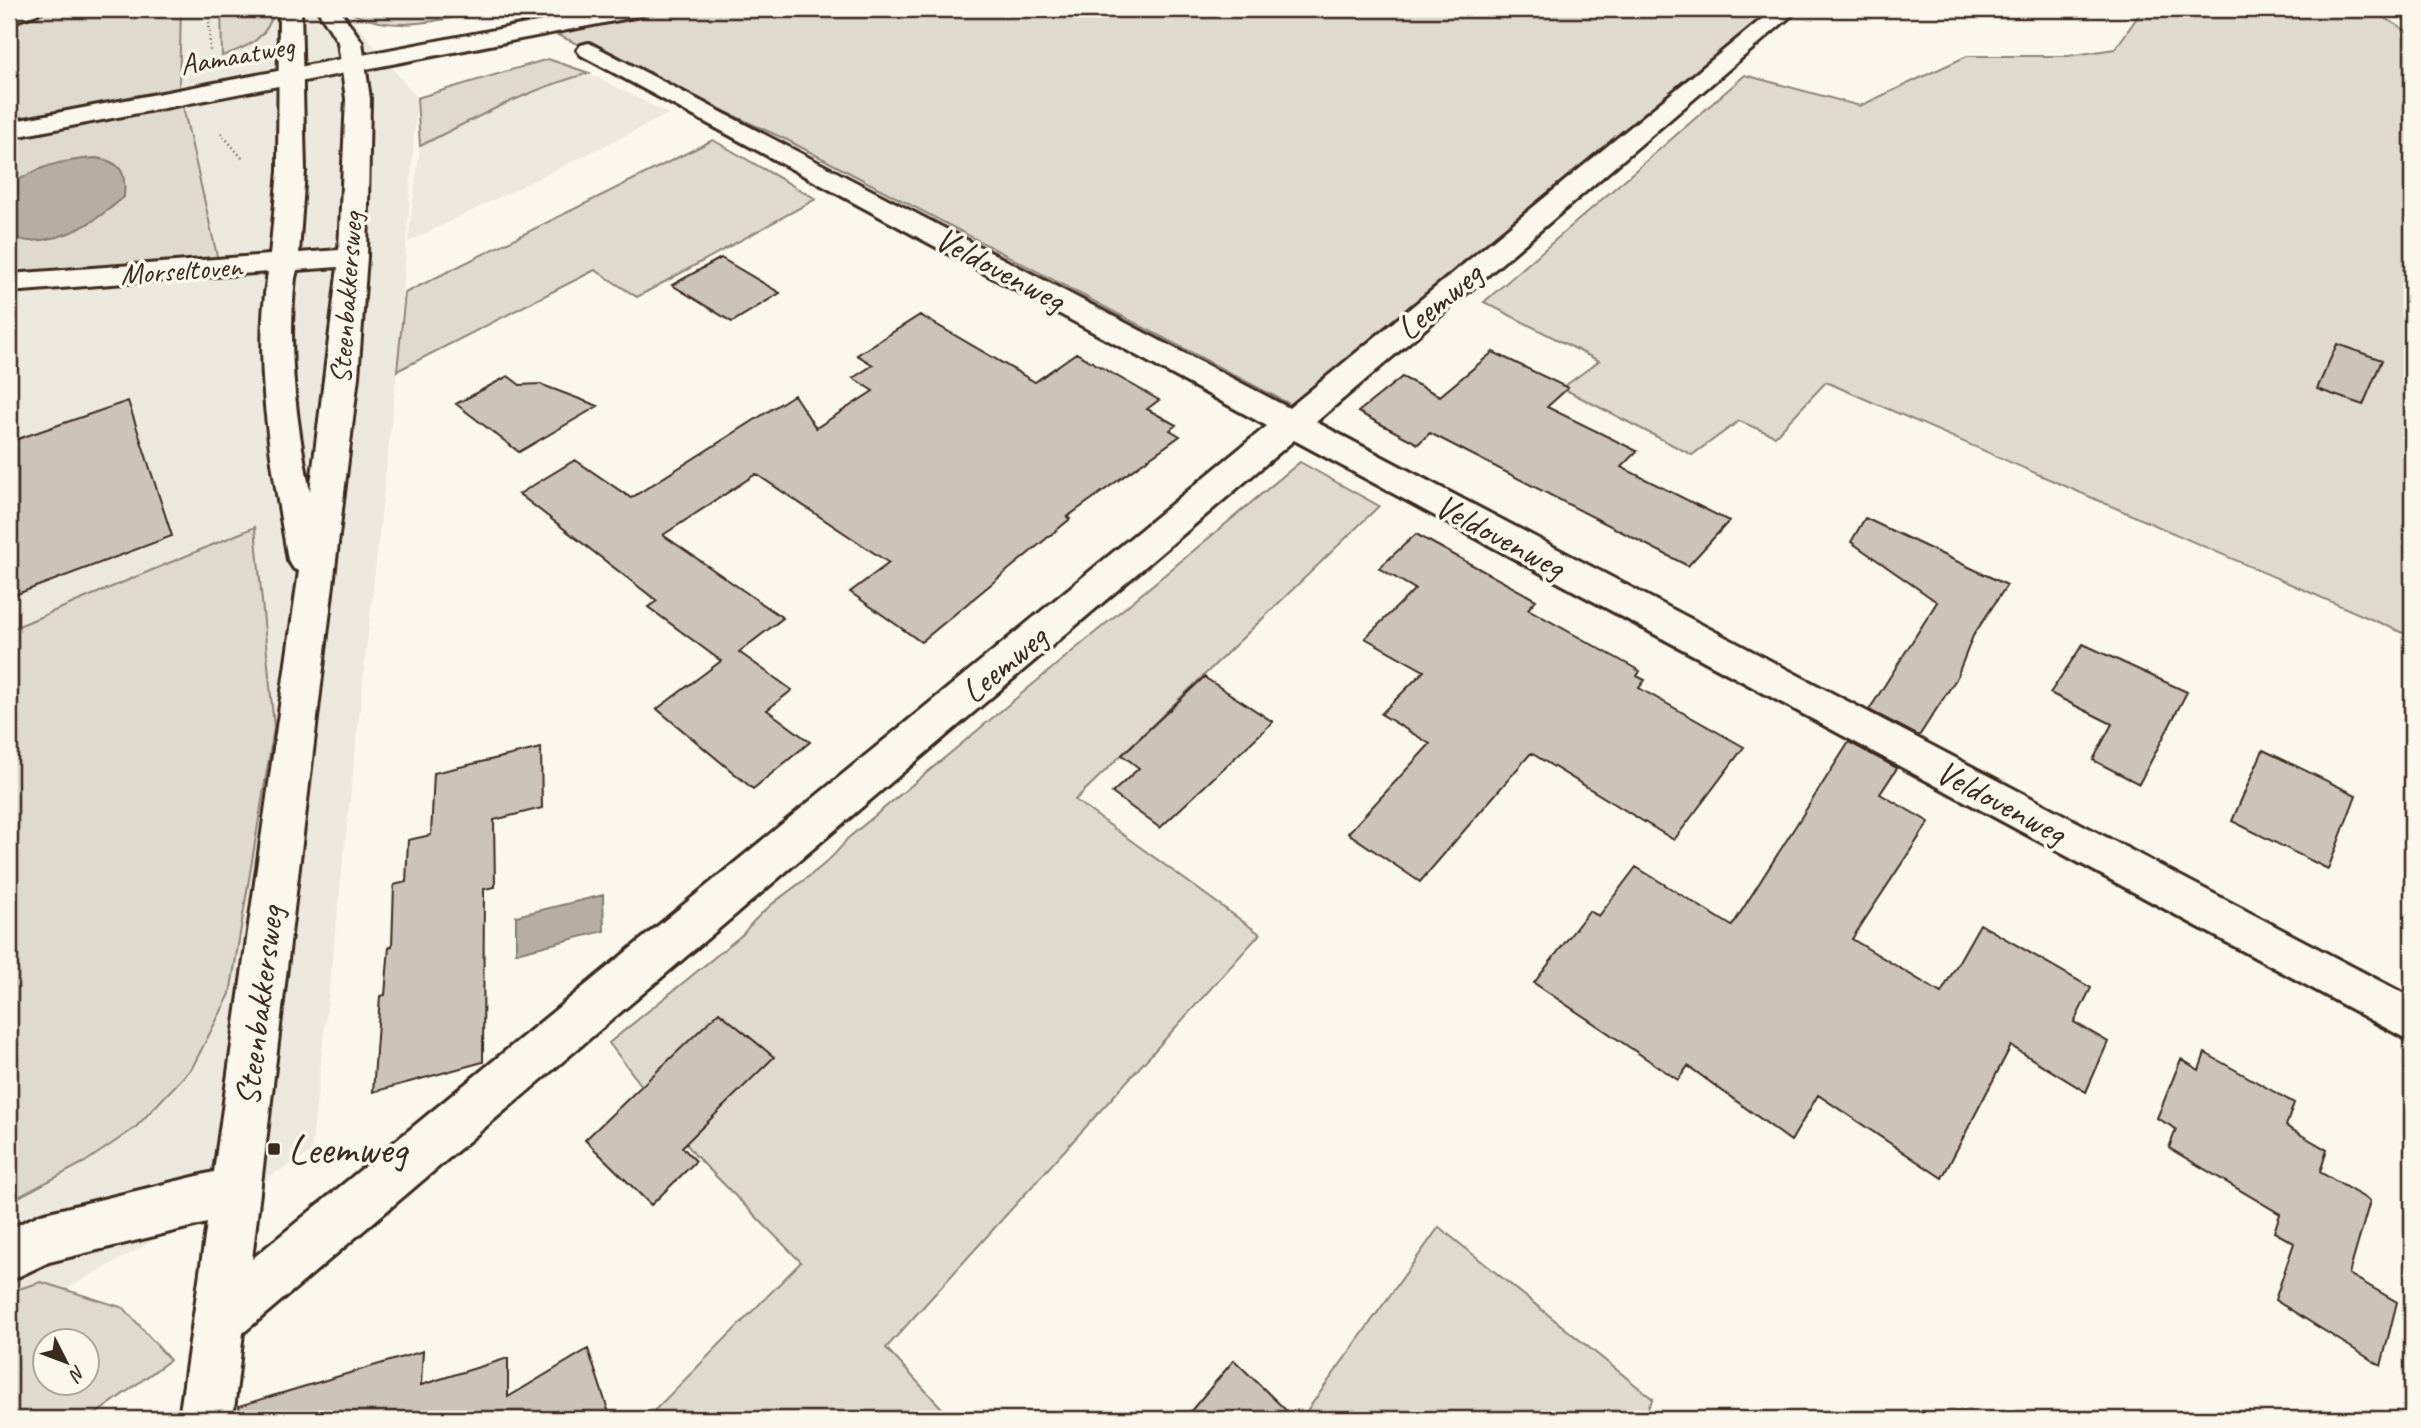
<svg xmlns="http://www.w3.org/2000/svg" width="2421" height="1428" font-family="Caveat,sans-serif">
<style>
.built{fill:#ede8dd}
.green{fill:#dfd9ce;stroke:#8d8276;stroke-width:2;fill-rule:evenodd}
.water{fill:#b6aea2;stroke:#85796d;stroke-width:2}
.building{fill:#ccc4b9;stroke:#3b2a1e;stroke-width:2}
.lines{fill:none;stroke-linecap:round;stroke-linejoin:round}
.minor-casing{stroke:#3b2a1e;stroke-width:6}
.major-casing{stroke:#3b2a1e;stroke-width:6}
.path{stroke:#3b2a1e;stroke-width:2.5;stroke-dasharray:1 3.5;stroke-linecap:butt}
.minor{fill:#fbf7ec;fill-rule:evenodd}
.major{fill:#fbf7ec;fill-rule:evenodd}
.poi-dot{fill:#3b2a1e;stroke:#fbf7ec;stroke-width:2.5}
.labels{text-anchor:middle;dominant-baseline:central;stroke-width:7;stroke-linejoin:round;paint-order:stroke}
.far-street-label{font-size:30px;fill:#3b2a1e;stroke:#fbf7ec}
.street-label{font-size:35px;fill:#3b2a1e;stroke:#fbf7ec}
.near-poi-label{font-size:42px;fill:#3b2a1e;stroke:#fbf7ec;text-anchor:start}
</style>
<rect width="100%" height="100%" fill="#fbf7ec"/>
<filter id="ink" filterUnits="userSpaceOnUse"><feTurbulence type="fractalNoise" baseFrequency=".0143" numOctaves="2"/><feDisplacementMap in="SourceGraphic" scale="14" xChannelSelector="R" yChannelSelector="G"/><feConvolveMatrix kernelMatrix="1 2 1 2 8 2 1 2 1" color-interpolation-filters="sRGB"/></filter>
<g filter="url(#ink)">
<path class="built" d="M9 9H344L417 98 397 371 311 1153 9 1321Z
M589 73 669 114 408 242 420 146 504 104 555 82Z"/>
<path class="green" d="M57 9H181L179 89 218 260 9 274V25Z
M221 9H275C267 39 250 46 222 56Z
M344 9H494C442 19 392 37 344 9Z
M501 9H1771L1636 129 1295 407 787 140Z
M2143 9H2369L2412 34V637L1826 382 1775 436 1739 421 1692 455 1562 388 1599 361 1484 302 1745 75 1860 106 1967 56H2068L2115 49Z
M548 59 589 73C529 89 475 118 420 146L417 98Z
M713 140 816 199 637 297 595 270 397 371 405 293Z
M1300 462 1379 506 1075 800 1260 934 886 1348 952 1419H646L801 1262 695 1155 609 1043 743 934C771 895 820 878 847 839Z
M255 527 274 728 230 994 192 1068 135 1128 85 1162 9 1202V630Z
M1439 1227 1653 1399 1642 1419H1301Z
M41 1282 124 1308 170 1360 89 1419H9V1292ZM46 1340H88V1382H46Z"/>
<path class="water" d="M96 158C122 162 126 172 124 197 96 221 69 240 30 241 23 241 17 237 9 237V187C35 166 64 160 96 158Z
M603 895 604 931 516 953V916Z"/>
<path class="building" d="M721 258 780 293 732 322 672 285Z
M920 315 1035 382 1076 353 1159 400 1147 409 1176 425 1170 430 1180 436 1067 517 1070 519 921 642 850 592 889 563 756 474 663 535 783 618 739 652 792 690 767 710 810 742 753 789 657 709 721 661 648 607 657 601 519 494 575 460 631 498 794 395 816 428 873 391 853 378 873 365 857 355Z
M2337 344 2382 360 2363 405 2317 389Z
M1493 352 1568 388 1547 407 1637 451 1621 467 1729 521 1688 566 1430 433 1418 444 1358 412 1402 377 1440 396Z
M508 376 520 385 540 384 598 406 519 452 456 404Z
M128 401 172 536 9 597V442Z
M1865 518 2007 585 1973 636 1956 679 1919 736 1869 710 1937 602 1851 542Z
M1416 534 1536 600 1528 609 1640 671 1637 676 1645 680 1639 688 1744 747 1674 840 1531 753 1420 882 1348 833 1430 744 1381 714 1424 671 1365 638 1415 589 1379 568Z
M2083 644 2187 692 2139 784 2093 760 2112 724 2050 693Z
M1204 677 1273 722 1160 828 1112 793 1139 768 1122 755Z
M1849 742 1897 768 1880 794 1929 822 1852 939 1941 993 1980 924 2091 988 2074 1022 2108 1042 2086 1092 2011 1046 1942 1178 1818 1095 1791 1141 1688 1066 1678 1080 1534 983 1589 911 1599 916 1636 867 1732 926Z
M541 748 542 808 494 820 495 887 484 889 483 1062 373 1092 380 996 385 995 389 947 392 946 394 885 406 882 408 840 431 835 434 773Z
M2263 750 2356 795 2328 869 2232 821Z
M719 1012 774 1057 682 1147 696 1161 651 1205 585 1140Z
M2205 1053 2294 1103 2286 1126 2327 1150 2320 1172 2370 1201 2349 1274 2397 1302 2381 1366 2275 1300 2294 1243 2274 1232 2280 1214 2169 1148 2176 1129 2157 1118 2181 1059 2199 1070Z
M588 1349 611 1419H241L239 1406 423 1351 421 1385 508 1358V1397Z
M1234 1360 1295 1419H1184Z"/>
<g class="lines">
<defs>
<path id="minor" d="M9 9H40L37 14 9 23Z
M279 9H301L305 171 299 253 339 250 346 99 338 42 317 9H339L362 42 370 99 367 257 358 377 252 1259 1267 426 581 55 577 50 581 45 589 43 1289 408 1774 9H1799L1316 422 2412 998V1042L1294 440 243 1333 233 1419H179L207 1223 49 1262 9 1281V1229L41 1214 214 1172 299 571 294 569 288 560C272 463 252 370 268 272L9 292V274L270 255 278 171ZM338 267 310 492C296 421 287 351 295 278L297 270Z"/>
<path id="major" d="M605 9H651L640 16 9 138V122Z"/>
</defs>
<use href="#minor" class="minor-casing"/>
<use href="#major" class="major-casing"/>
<path class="path" d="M209 9 210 51
M221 133 242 158"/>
<use href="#minor" class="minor"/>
<use href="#major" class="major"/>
</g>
</g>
<rect class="poi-dot" x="267" y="1142" width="14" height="14" rx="3.5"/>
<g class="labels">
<g class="far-street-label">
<text transform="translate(237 55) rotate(-10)">Aamaatweg</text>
<text transform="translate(181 270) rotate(-4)">Morseltoven</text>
<text transform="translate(346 298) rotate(-86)">Steenbakkersweg</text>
</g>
<g class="street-label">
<text transform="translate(1000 269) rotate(28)">Veldovenweg</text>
<text transform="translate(1439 301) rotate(-40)">Leemweg</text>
<text transform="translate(1500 536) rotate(28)">Veldovenweg</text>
<text transform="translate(1004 664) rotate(-40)">Leemweg</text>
<text transform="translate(2001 802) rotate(28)">Veldovenweg</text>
<text transform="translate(259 1006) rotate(-83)">Steenbakkersweg</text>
</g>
<g class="near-poi-label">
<text x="288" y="1149">Leemweg</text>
</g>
</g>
<rect width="2421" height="1428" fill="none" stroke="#fbf7ec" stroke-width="35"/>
<rect x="18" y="18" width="2386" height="1393" fill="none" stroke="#3b2a1e" stroke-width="2.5" filter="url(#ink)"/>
<g transform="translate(66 1362) rotate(132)"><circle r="33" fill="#fbf7ec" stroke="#aea59a" stroke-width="2"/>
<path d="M0-5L12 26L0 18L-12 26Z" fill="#3b2a1e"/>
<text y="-10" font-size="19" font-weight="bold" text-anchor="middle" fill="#3b2a1e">N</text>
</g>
</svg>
